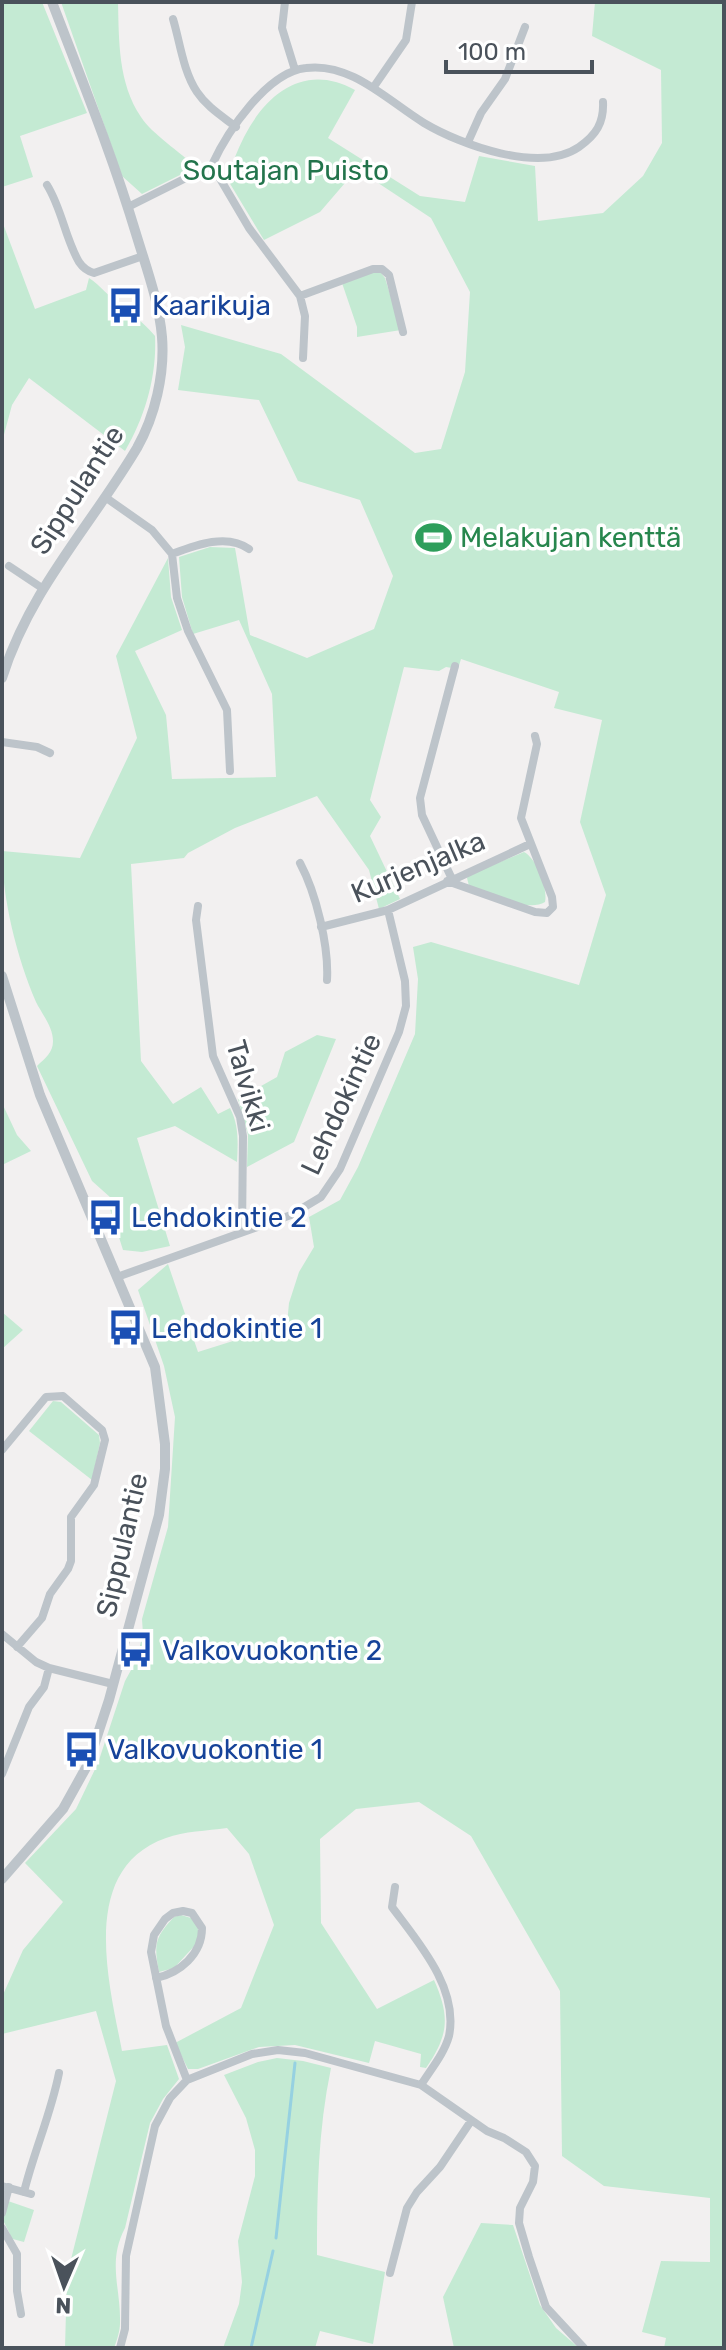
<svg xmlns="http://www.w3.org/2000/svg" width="726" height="2350" font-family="Rubik,sans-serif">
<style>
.green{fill:#c4ead3}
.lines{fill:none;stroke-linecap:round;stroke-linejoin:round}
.stream{stroke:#96d1e1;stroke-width:3}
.minor{stroke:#bdc4ca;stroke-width:8}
.tertiary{stroke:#bdc4ca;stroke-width:10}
.labels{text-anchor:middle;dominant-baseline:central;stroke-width:7;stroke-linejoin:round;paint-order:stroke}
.park-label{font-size:28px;fill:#23744c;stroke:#fff}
.transit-label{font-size:28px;fill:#164399;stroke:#fff;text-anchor:start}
.street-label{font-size:28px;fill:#4a525b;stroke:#fff}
.leisure-label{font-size:28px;fill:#27864d;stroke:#fff;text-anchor:start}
</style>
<rect width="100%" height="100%" fill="#f2f0f0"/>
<path class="green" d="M2 2H42L87 113 20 136 33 177 2 187Z
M61 2H118C119 41 118 83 141 117 152 134 180 152 196 167L142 194 122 176Z
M595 2H724V2348H664L666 2338 642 2332 661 2261 710 2262V2198L604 2186 562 2156 560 1991 471 1836 419 1802 356 1809 320 1839 321 1923 377 2009 434 1980C450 2016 449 2035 426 2068L420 2067 421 2054 375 2041 369 2063 295 2045 259 2047 198 2069H188L175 2043 241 2008 274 1925 249 1854 227 1828C207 1831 184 1831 166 1838 78 1869 109 1983 122 2051L167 2045 179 2079 163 2099 150 2123 125 2228C107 2262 121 2288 120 2323 120 2331 117 2340 114 2348H65L67 2275 116 2081 96 2011 2 2034V1997L23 1950 63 1902 25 1863 76 1809 98 1763 125 1681 136 1661 143 1634 142 1619 168 1527 175 1417 164 1366 138 1290 168 1264 198 1352 287 1324 289 1303 299 1272 314 1247 309 1217 340 1200 358 1167 415 1034 418 979 413 947 431 942 579 985 606 895 580 822 602 720 554 708 559 692 461 659 458 669 446 667 439 671 404 667 370 800 381 817 370 836 400 899 379 909 369 870 317 796 235 828 188 853 184 858 131 864 141 1061 173 1104 201 1087 218 1114 230 1108C239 1125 238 1143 237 1162L175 1126 137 1138 170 1246 142 1252 123 1250 110 1209 111 1198 92 1181 37 1066C45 1058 53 1053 53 1041 53 1027 42 1014 36 1002 17 958 2 898 2 851L80 858 137 738 116 656 168 558 171 597 182 630 135 651 166 715 172 779 276 777 272 694 239 620 193 634 182 597 179 557 210 547 235 548 250 635 307 658 374 629 393 576 360 500 298 481 259 400 178 390 185 347 181 325 281 354 415 453 441 449 465 372 470 292 431 218 357 169 320 212 264 240 226 177C233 164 237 150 244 137 267 92 306 63 355 90L328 138 420 196 465 202 479 156 535 166 538 221 603 213 643 176 662 143 661 70 592 36Z
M2 221 35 309 86 290 89 278C101 286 108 296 120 305 133 315 144 323 155 336 157 376 145 417 125 451L29 378 12 405 2 442Z
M374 272 381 273 385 278 401 330 357 337V327L342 283Z
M524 852C537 859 548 888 545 902 527 913 488 893 469 886L467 878 469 875Z
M317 1035 336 1039 294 1142 247 1167 248 1135 238 1099 277 1077 285 1052Z
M2 1103 17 1135 31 1151 2 1165Z
M2 1312 23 1330 2 1349Z
M53 1401 61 1402 99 1435 100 1443 92 1480 29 1431Z
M181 1915 191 1918 198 1927V1942L174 1968 159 1972C154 1945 154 1938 174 1917Z
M277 2058 303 2061 331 2068C318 2130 317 2192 317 2255L385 2272 373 2344 320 2331 315 2348H223L239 2304 242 2282 238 2241 255 2176V2150L246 2118 224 2075 258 2062Z
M8 2201 34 2210 24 2242 9 2238 10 2234 3 2220Z
M481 2223 513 2225 540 2305 556 2328 579 2348H454L443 2297Z"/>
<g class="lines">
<path class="stream" d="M276 2238 295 2063
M251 2348 273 2251"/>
<path class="minor" d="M285 2 282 28 295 70
M173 19C180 42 183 71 197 92 207 107 222 116 236 127
M373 88 406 40 412 2
M468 142 481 113 505 79 525 27
M212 165 249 228 300 296 305 316 303 358
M47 185C62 209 65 238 79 262 83 268 87 271 94 273L143 256
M128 207 212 165C227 132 267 72 306 68 351 62 388 101 424 123 461 145 540 174 579 147 596 135 604 123 603 102
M300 296 373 269H382L389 275 403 332
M105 497 152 530 172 554 177 598 188 631 227 710 230 771
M172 554C196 545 227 533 249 549
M9 566 42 588
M2 742 37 747 50 753
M300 863C316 893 329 946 327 980
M452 879 422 815 420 798 455 666
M447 881 535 912 547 913 553 907 552 897 521 818 537 744 535 736
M198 906 196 920 213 1056 240 1117 243 1136 242 1232
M321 927 388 910 530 844
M117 1277 291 1215 321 1197 340 1169 399 1032 406 1006 405 981 388 910
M2 1450 46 1397 63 1396 102 1430 105 1440 94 1485 71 1517V1561L68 1569 50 1594 42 1618 17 1647
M2 1634 36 1662 49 1668 113 1684
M2 1774 29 1707 44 1687 49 1668
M395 1887 392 1907C418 1942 459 1988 449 2036 444 2054 431 2069 421 2085
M156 1978C180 1973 202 1954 202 1928L192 1913 183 1911 173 1913 165 1919 154 1935 151 1952 166 2026 187 2080
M2 2186 31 2194
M24 2192C34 2151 51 2114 59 2073
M2 2213 9 2187
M2 2228 17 2254V2291L21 2314
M390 2273 407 2208 417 2192 440 2167 471 2121
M120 2348 125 2329 126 2256 155 2126 170 2098 187 2080 252 2054 278 2050 305 2053 421 2085 487 2131 504 2138 526 2152 535 2166 533 2182 520 2208 519 2223 529 2257 546 2307 584 2348"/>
<path class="tertiary" d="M2 678C30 589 90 527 137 448 155 416 165 374 162 337 159 302 147 270 137 237 113 157 82 80 52 2
M2 976 40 1095 155 1367 165 1444V1469L159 1515 109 1700 88 1764 63 1809 2 1879"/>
</g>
<defs>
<symbol id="bus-bare" viewBox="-9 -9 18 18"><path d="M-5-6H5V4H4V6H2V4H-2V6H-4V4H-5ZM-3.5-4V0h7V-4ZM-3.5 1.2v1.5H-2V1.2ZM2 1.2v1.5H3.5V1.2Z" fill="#1a4fb4" stroke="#fff" stroke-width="2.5" paint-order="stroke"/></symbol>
<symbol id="stadium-bare" viewBox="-9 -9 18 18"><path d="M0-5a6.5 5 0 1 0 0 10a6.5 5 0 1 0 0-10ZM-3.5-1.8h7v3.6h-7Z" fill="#2e9e5b" stroke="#fff" stroke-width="2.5" paint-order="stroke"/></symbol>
</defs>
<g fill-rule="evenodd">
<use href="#bus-bare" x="100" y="280" width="51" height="51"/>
<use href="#stadium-bare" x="408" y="512" width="51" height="51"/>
<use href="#bus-bare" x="80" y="1192" width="51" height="51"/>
<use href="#bus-bare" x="100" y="1302" width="51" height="51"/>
<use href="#bus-bare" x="110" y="1624" width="51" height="51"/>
<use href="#bus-bare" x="56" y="1724" width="51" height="51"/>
</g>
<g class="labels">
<g class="park-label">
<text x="286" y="170">Soutajan Puisto</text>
</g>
<g class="transit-label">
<text x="152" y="305">Kaarikuja</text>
<text x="131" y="1217">Lehdokintie 2</text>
<text x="151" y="1328">Lehdokintie 1</text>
<text x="162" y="1650">Valkovuokontie 2</text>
<text x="107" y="1749">Valkovuokontie 1</text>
</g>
<g class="street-label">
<text transform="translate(77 490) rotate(-57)">Sippulantie</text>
<text transform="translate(418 867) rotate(-23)">Kurjenjalka</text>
<text transform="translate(248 1086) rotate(74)">Talvikki</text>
<text transform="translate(341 1104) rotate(-65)">Lehdokintie</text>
<text transform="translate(122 1545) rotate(-77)">Sippulantie</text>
</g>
<g class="leisure-label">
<text x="460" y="537">Melakujan kenttä</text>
</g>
</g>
<rect width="726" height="2350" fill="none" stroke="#4a525b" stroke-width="8"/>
<g transform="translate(64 2286) rotate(182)" stroke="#ffffff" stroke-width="6" paint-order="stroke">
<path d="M0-6L14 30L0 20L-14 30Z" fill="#4a525b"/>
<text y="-12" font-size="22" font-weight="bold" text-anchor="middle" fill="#4a525b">N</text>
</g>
<path d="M446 60v12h146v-12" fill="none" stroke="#4a525b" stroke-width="4"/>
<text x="458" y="60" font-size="24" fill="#4a525b" stroke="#ffffff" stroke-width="6" paint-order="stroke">100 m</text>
</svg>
